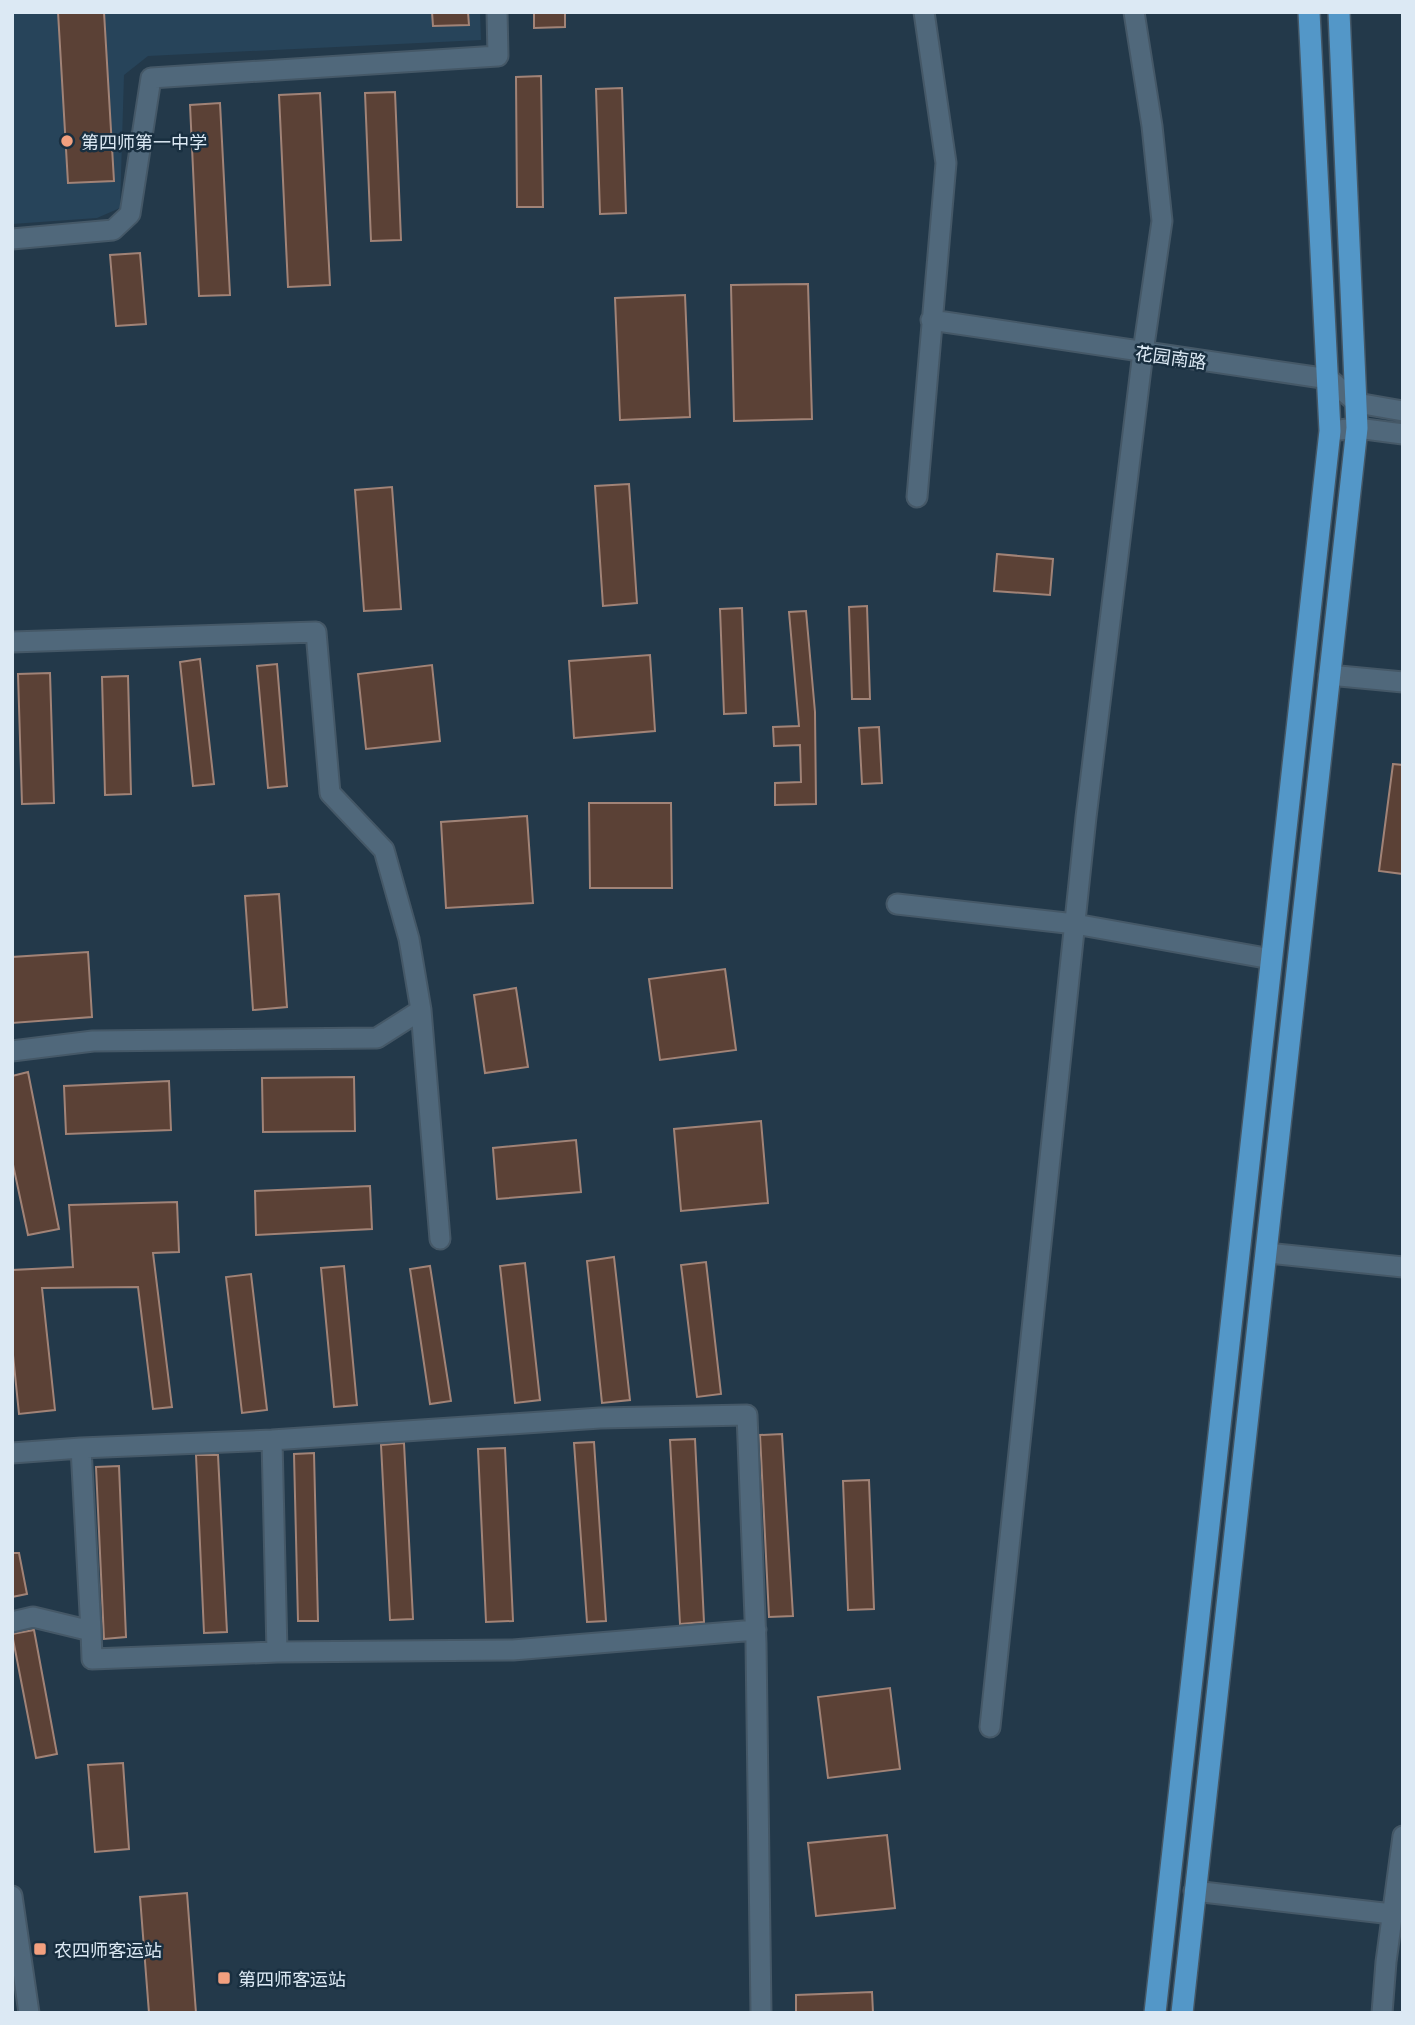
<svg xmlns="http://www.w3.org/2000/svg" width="1415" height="2025" font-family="Georgia,'Noto Sans SC',serif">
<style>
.built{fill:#27445a}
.building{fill:#5b4136;stroke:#a18377;stroke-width:2}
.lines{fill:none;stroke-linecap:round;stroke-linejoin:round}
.minor-casing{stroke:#455867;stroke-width:23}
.major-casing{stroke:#455867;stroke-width:24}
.minor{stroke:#50687b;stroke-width:19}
.major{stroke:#5397c8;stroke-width:21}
.poi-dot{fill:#f2a07f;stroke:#192f40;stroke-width:2.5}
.labels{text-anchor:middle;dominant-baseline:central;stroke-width:5;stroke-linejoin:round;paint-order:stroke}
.poi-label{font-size:18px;fill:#dce9f4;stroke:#192f40;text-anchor:start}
.street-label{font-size:18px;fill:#dce9f4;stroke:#192f40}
</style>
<rect width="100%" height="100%" fill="#23394a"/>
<path class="built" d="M12 12H480L481 40 148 56 124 75 120 208 97 218 12 224Z"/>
<path class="building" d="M58 12H104L114 181 68 183Z
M432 12H468L469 25 433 26Z
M534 12H565V27L534 28Z
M541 76 543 207H517L516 77Z
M622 88 626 213 600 214 596 89Z
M395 92 401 240 371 241 365 93Z
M320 93 330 285 288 287 279 95Z
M220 103 230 295 199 296 190 105Z
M140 253 146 324 116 326 110 255Z
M808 284 812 419 734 421 731 285Z
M685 295 690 417 620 420 615 298Z
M629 484 637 603 603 606 595 486Z
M392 487 401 609 364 611 355 490Z
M997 554 1053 559 1050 595 994 591Z
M867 606 870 699H852L849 607Z
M742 608 746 713 724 714 720 609Z
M806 611 815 712 816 804 775 805V783L801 782 800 745 774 746 773 727 799 726 789 612Z
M650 655 655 731 574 738 569 661Z
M200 659 214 784 193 786 180 662Z
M277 664 287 786 268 788 257 666Z
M432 665 440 741 366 749 358 674Z
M50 673 54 803 22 804 18 674Z
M128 676 131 794 105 795 102 677Z
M879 727 882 783 862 784 859 728Z
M1393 764 1403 765V874L1379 871Z
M589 803H671L672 888H590Z
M527 816 533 903 446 908 441 822Z
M279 894 287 1007 253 1010 245 896Z
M88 952 92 1017 12 1023V957Z
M725 969 736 1050 660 1060 649 979Z
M516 988 528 1067 485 1073 474 995Z
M28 1072 59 1229 28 1235 12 1160V1076Z
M354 1077 355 1131 263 1132 262 1078Z
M169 1081 171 1130 66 1134 64 1086Z
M761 1121 768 1203 681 1211 674 1129Z
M576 1140 581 1192 497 1199 493 1148Z
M370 1186 372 1229 256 1235 255 1191Z
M177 1202 179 1252 153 1253 172 1407 153 1409 138 1287 42 1288 55 1410 19 1414 12 1345V1270L73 1267 69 1205Z
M614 1257 630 1400 602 1403 587 1261Z
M706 1262 721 1394 697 1397 681 1265Z
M525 1263 540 1400 515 1403 500 1266Z
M344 1266 357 1405 334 1407 321 1268Z
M430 1266 451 1401 430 1404 410 1269Z
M251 1274 267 1410 242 1413 226 1277Z
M782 1434 793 1616 769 1617 760 1435Z
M695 1439 704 1622 680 1624 670 1440Z
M594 1442 606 1621 587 1622 574 1443Z
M404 1443 413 1619 390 1620 381 1445Z
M505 1448 513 1621 486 1622 478 1449Z
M314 1453 318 1621H298L294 1454Z
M196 1455H218L227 1632 204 1633Z
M119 1466 126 1637 104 1639 96 1467Z
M869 1480 874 1609 848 1610 843 1481Z
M12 1553H19L27 1594 12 1597Z
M34 1630 57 1754 36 1758 12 1634Z
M890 1688 900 1769 828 1778 818 1697Z
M123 1763 129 1849 95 1852 88 1765Z
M887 1835 895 1908 816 1916 808 1843Z
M187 1893 196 2013H149L140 1897Z
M872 1992 873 2013H796V1995Z"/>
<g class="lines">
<defs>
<path id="minor" d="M12 239 113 230 130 214 151 78 498 56 497 12
M931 320 1329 379 1357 403 1403 411
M1330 431 1357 428 1403 434
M917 497 946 163 924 12
M12 642 316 632 330 793 384 850 409 939 421 1010 377 1038 93 1041 12 1051
M1329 675 1403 682
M897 904 1075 924 1271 959
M421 1010 440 1239
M1267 1253 1403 1267
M272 1440 277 1652
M81 1448 91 1631
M12 1453 81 1448 272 1440 600 1418 747 1415 756 1643 761 2013
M12 1622 33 1617 91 1631 92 1659 277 1652 513 1650 756 1630
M990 1727 1086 817 1143 352 1162 221 1152 126 1134 12
M1194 1891 1392 1914
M12 1896 29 2013
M1382 2013 1386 1962 1403 1836"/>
<path id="major" d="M1155 2013 1330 431 1309 12
M1182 2013 1357 428 1339 12"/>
</defs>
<use href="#minor" class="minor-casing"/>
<use href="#major" class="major-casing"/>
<use href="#minor" class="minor"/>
<use href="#major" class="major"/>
</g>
<g class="poi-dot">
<circle cx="67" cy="141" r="7"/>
<rect x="33" y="1942" width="14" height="14" rx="3.5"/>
<rect x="217" y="1971" width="14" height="14" rx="3.5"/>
</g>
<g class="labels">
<g class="poi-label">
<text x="81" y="141">第四师第一中学</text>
<text x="54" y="1949">农四师客运站</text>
<text x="238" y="1978">第四师客运站</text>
</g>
<g class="street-label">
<text transform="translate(1171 356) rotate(8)">花园南路</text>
</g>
</g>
<rect width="1415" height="2025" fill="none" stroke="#dce9f4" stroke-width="28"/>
</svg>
